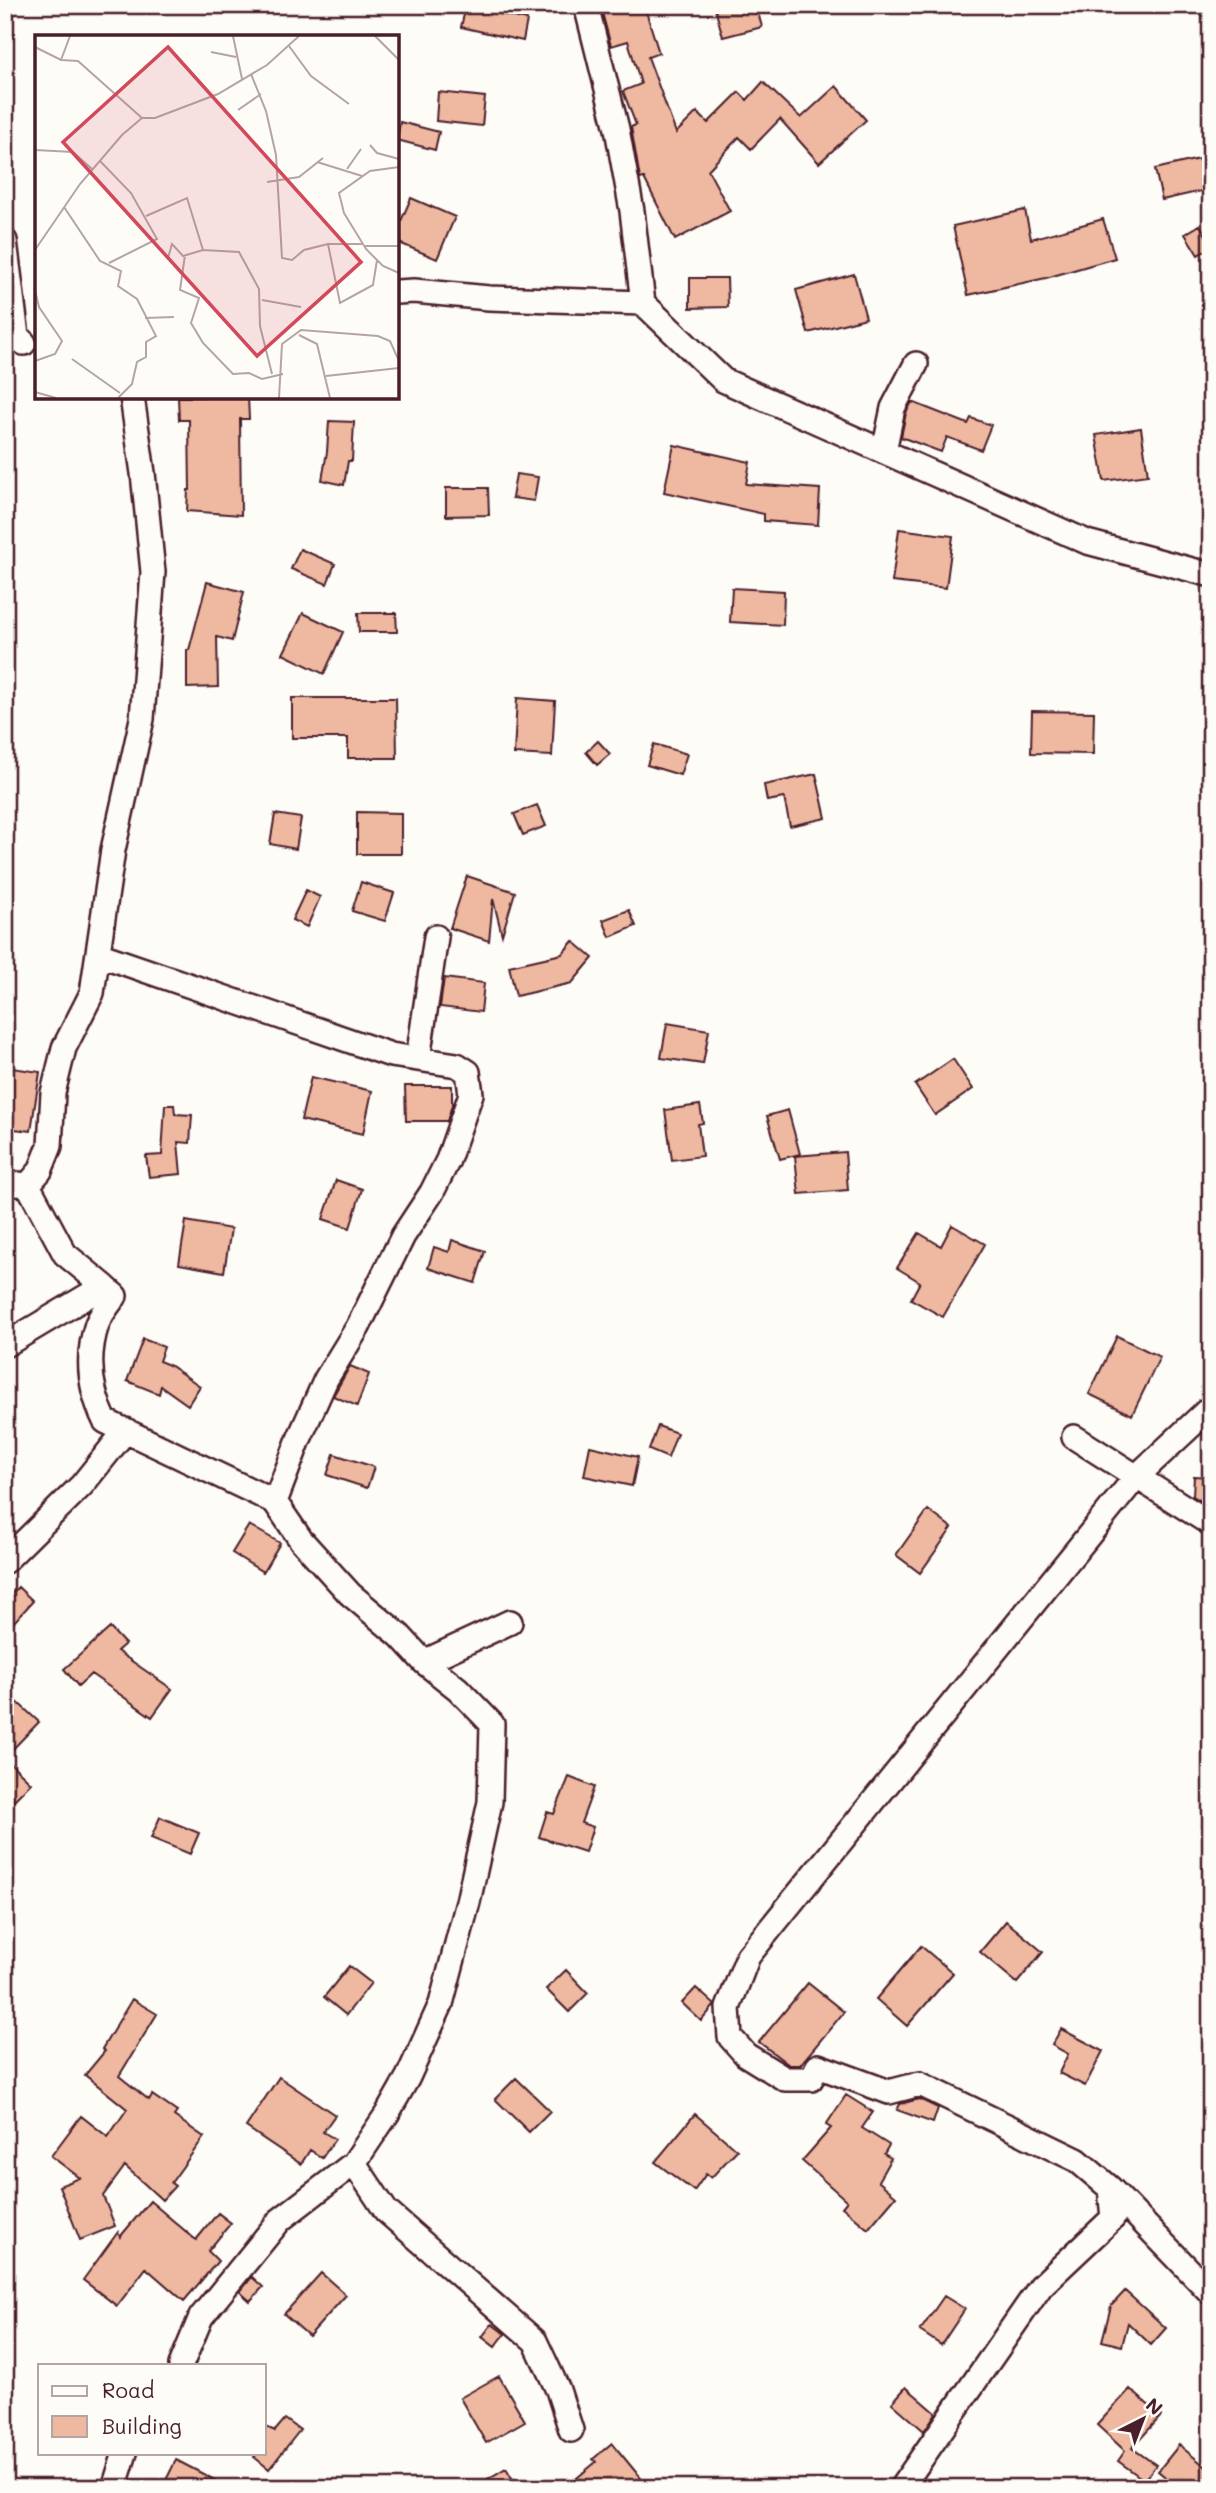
<svg xmlns="http://www.w3.org/2000/svg" width="1216" height="2493" font-family="Mali,sans-serif">
<style>
.building{fill:#eeb9a0;stroke:#4a1f2b;stroke-width:2}
.lines{fill:none;stroke-linecap:round;stroke-linejoin:round}
.minor-casing{stroke:#4a1f2b;stroke-width:28}
.minor{stroke:#fdfcf7;stroke-width:23}
.inset-road{fill:none;stroke:#b5a4a5;stroke-width:2}
.view{fill:#d1495b;fill-opacity:0.15;stroke:#d1495b;stroke-width:3.5}
.inset-edge{fill:none;stroke:#4a1f2b;stroke-width:3.5}
</style>
<rect width="100%" height="100%" fill="#fdfcf7"/>
<filter id="ink" filterUnits="userSpaceOnUse"><feTurbulence type="fractalNoise" baseFrequency=".0143" numOctaves="2"/><feDisplacementMap in="SourceGraphic" scale="14" xChannelSelector="R" yChannelSelector="G"/><feConvolveMatrix kernelMatrix="1 2 1 2 8 2 1 2 1" color-interpolation-filters="sRGB"/></filter>
<g filter="url(#ink)">
<path class="building" d="M600 5H644L659 53 648 57 676 133 697 112 708 123 739 92 747 100 763 82 801 118 836 86 866 120 819 163 780 119 751 149 739 137 708 170 730 211 675 240 644 178 640 179 631 127 636 125 623 91 641 84 628 41 611 46Z
M714 5H756L762 27 723 37Z
M466 6 527 20 523 41 461 27Z
M438 92 485 97 482 126 436 121Z
M400 122 439 132 435 150 397 140Z
M1199 159 1206 190 1162 200 1155 169Z
M411 198 455 217 437 259 397 242V230Z
M1025 210 1031 239 1103 219 1115 258 1046 278 968 295 953 226Z
M1200 225 1211 244V248L1198 255 1185 234Z
M854 274 866 318 808 333 796 290Z
M690 278H727L728 307 690 308Z
M178 397H248L249 419H240L241 515 187 511 188 490H190L189 420H179Z
M912 402 968 424 971 418 991 425 981 450 947 437 941 452 901 437 906 413Z
M329 421 354 422 352 461H348L344 485 322 480 327 452Z
M1141 428 1148 475 1104 481 1096 435Z
M674 445 750 462 746 484 820 489 818 525 764 521V514L664 492Z
M516 474 538 477 534 501 512 498Z
M446 488H488L489 515 446 516Z
M899 529 953 536 946 588 892 582Z
M300 549 335 564 327 584 291 569Z
M207 582 244 592 232 641 217 637 218 687 187 688V650H189Z
M732 588 784 591 783 625 730 622Z
M303 613 343 632 324 674 283 654Z
M358 613H396L397 632H359Z
M292 698H396L397 758H348V738H292Z
M517 698 555 701 552 756 514 754Z
M1032 711 1094 712 1093 754 1031 753Z
M598 741 610 754 597 765 586 752Z
M654 744 687 754 680 775 647 765Z
M816 774 826 818 790 826 784 798 767 801 764 785Z
M537 805 546 826 523 835 514 814Z
M357 812 401 813V854H357Z
M275 814 301 818 296 849 270 844Z
M467 876 515 892 502 935 493 899 489 941 450 928Z
M361 882 394 893 385 921 352 911Z
M306 890 320 897 307 927 292 920Z
M629 910 636 926 610 937 603 920Z
M573 941 593 958 572 983 516 996 509 966 562 954Z
M444 978 484 983 481 1012 440 1007Z
M667 1023 709 1030 703 1064 661 1058Z
M953 1059 973 1089 935 1115 915 1085Z
M5 1067 40 1072 31 1131 5 1128Z
M311 1077 372 1091 363 1134 301 1120Z
M405 1086H452V1105L447 1121H406Z
M165 1105H174L175 1114 192 1115 190 1143 178 1142 181 1174 149 1177 146 1156 162 1155Z
M700 1105 703 1123 698 1124 702 1156 672 1160 665 1110Z
M788 1110 800 1154 780 1159 767 1116Z
M845 1152 848 1190 799 1194 795 1156Z
M336 1180 362 1189 350 1228 323 1219Z
M186 1221 231 1229 224 1272 179 1264Z
M952 1225 985 1244 943 1317 911 1299 920 1282 897 1268 919 1233 941 1246Z
M452 1240 485 1251 475 1283 428 1268 434 1247 449 1252Z
M1117 1336 1160 1357 1132 1415 1089 1394Z
M143 1339 164 1347 159 1361 169 1365 200 1386 188 1405 161 1386 159 1394 127 1381Z
M350 1366 369 1374 357 1406 333 1396Z
M658 1426 677 1433 668 1458 649 1450Z
M590 1446 638 1457 632 1486 584 1476Z
M334 1454 374 1467 367 1488 327 1475Z
M1194 1476 1211 1477V1507L1193 1496Z
M928 1510 952 1528 920 1573 896 1555Z
M249 1525 280 1543 263 1572 232 1553Z
M18 1587 33 1601 5 1632V1601Z
M110 1628 125 1644 117 1651 172 1689 152 1717 91 1674 78 1686 64 1669Z
M15 1700 39 1722 5 1757V1711Z
M5 1758 31 1783 5 1809Z
M569 1777 594 1787 581 1823 593 1827 585 1852 539 1837 547 1812 554 1814Z
M160 1817 199 1833 190 1854 151 1838Z
M1006 1921 1043 1952 1017 1983 980 1952Z
M921 1946 953 1973 907 2026 876 1999Z
M349 1966 371 1983 346 2015 324 1997Z
M566 1970 588 1993 569 2012 546 1989Z
M808 1983 844 2012 800 2065H789L759 2042Z
M696 1988 715 2005 701 2021 682 2003Z
M132 1999 157 2014 119 2076 149 2100 152 2095 177 2112 174 2116 204 2137 171 2183 175 2186 162 2200 125 2166 103 2196 115 2226 80 2240 59 2186 80 2178 51 2156 81 2116 108 2137 127 2109 85 2075 105 2051 102 2049Z
M1061 2029 1103 2051 1085 2086 1059 2073 1068 2054 1052 2045Z
M279 2077 335 2115 323 2132 335 2139 322 2158 310 2150 301 2164 246 2127Z
M516 2078 550 2111 529 2132 495 2099Z
M846 2095 873 2112 862 2128 889 2145 884 2154 891 2158 878 2181 896 2196 868 2229 842 2207 847 2201 802 2161 831 2128 826 2125Z
M919 2099 938 2108 933 2123 897 2110 900 2104Z
M695 2114 737 2150 711 2178 706 2174 694 2191 655 2162Z
M150 2201 196 2240 218 2213 231 2223 208 2251 218 2261 184 2301 146 2268 117 2306 83 2280 118 2232 120 2237Z
M321 2273 346 2295 309 2336 284 2314Z
M252 2277 263 2287 250 2301 240 2292Z
M1125 2291 1166 2328 1151 2345 1128 2323 1122 2346 1102 2341 1111 2306Z
M944 2296 965 2309 941 2345 920 2331Z
M492 2324 505 2334 495 2347 482 2337Z
M499 2376 525 2421 486 2443 460 2398Z
M906 2387 936 2413 924 2431 892 2403Z
M1130 2389 1161 2416 1132 2448 1156 2465 1144 2480 1118 2461 1125 2451 1097 2425Z
M285 2419 300 2430 269 2469 254 2457 258 2453H264V2426L275 2431Z
M612 2443 649 2488H565L596 2462 593 2459Z
M1179 2445 1211 2471V2488H1179L1158 2471Z
M176 2460 230 2488H177L165 2482Z
M506 2468 518 2488H473Z"/>
<g class="lines">
<defs>
<path id="minor" d="M586 5 617 129 632 211 643 303
M5 241 17 336 24 343
M397 292 414 291 489 298 643 303 723 380 1087 542 1211 575
M884 451 893 408 916 364
M98 954 391 1055 457 1065 468 1072 471 1094 448 1160 432 1192 403 1236 358 1327 326 1379 299 1439 275 1502
M418 1059 436 937
M5 1183 28 1185 40 1171 50 1146 53 1093 64 1048 92 993 113 850 142 719 153 572 143 473 132 397
M28 1185 65 1254 104 1286
M5 1345 104 1286 115 1296C109 1304 101 1314 97 1324 86 1357 90 1390 105 1421L275 1502 301 1540 350 1594 400 1636 424 1662 458 1689 492 1724 490 1802 468 1902 441 2004 408 2077 387 2114 354 2163 280 2220 201 2317 181 2365
M1074 1437 1211 1524
M5 1561 82 1485 126 1430
M424 1662 510 1622
M354 2163 386 2211 535 2341 558 2390 571 2430
M1110 2188 1211 2293
M114 2488 125 2453
M901 2488 1041 2286 1113 2218 1110 2188 1077 2160 920 2084 889 2092 818 2066 811 2079H785L746 2055 730 2037 728 2008 748 1956 1136 1477 1211 1407"/>
</defs>
<use href="#minor" class="minor-casing"/>
<use href="#minor" class="minor"/>
</g>
</g>
<g transform="translate(35 35)">
<rect width="364" height="364" fill="#fdfcf7"/>
<path class="inset-road" d="M198 1 207 44M340 1 364 25M254 11 276 41 314 69M0 12 26 25 43 26 107 83M176 17 201 22M26 25 35 1M216 39 231 76 241 120 247 223 257 225 269 215 293 209 305 268 338 250 342 225M203 75 226 59M335 110 342 118 364 124M0 115 38 117 57 134M65 126 96 158 122 204 74 228M282 127 327 141M364 132 335 136 304 158 309 178 331 214 348 231 364 238M312 134 326 114M232 147 264 142 288 123M29 172 65 226 86 236 83 251 102 264 121 301 111 307V322L102 327 97 349 83 363M111 181 152 163 168 215M294 209H327M330 211H364M0 215 45 149 87 100 107 83H120L183 59 232 30 264 1M150 220 145 255 164 263 156 288 168 308 198 339 214 338 227 344 248 339M133 223 137 209 148 221 168 215 204 217 224 254 225 291 237 339M0 255 4 272 27 306 20 319 0 326M227 265 266 272M110 283 139 282M264 300 282 309 295 363M37 324 85 358M291 341 364 333M0 357 21 363M244 363 247 309 266 295 343 301 355 306 364 326"/>
<path class="view" d="M133 12 326 227 222 321 28 107Z"/>
<rect width="364" height="364" class="inset-edge"/>
</g>
<rect width="1216" height="2493" fill="none" stroke="#fdfcf7" stroke-width="28"/>
<rect x="14" y="14" width="1188" height="2465" fill="none" stroke="#4a1f2b" stroke-width="2.5" filter="url(#ink)"/>
<rect x="38" y="2364" width="228" height="91" fill="#fdfcf7" stroke="#b5a4a5" stroke-width="2"/>
<rect x="52" y="2386" width="35" height="10" fill="#fdfcf7" stroke="#b5a4a5" stroke-width="2"/>
<text x="102" y="2398" font-size="21" fill="#4a1f2b">Road</text>
<rect x="52" y="2416" width="35" height="21" fill="#eeb9a0" stroke="#b5a4a5" stroke-width="2"/>
<text x="102" y="2434" font-size="21" fill="#4a1f2b">Building</text>
<g transform="translate(1143 2419) rotate(42)" stroke="#fdfcf7" stroke-width="5" paint-order="stroke">
<path d="M0-5L12 26L0 18L-12 26Z" fill="#4a1f2b"/>
<text y="-10" font-size="19" font-weight="bold" text-anchor="middle" fill="#4a1f2b">N</text>
</g>
</svg>
